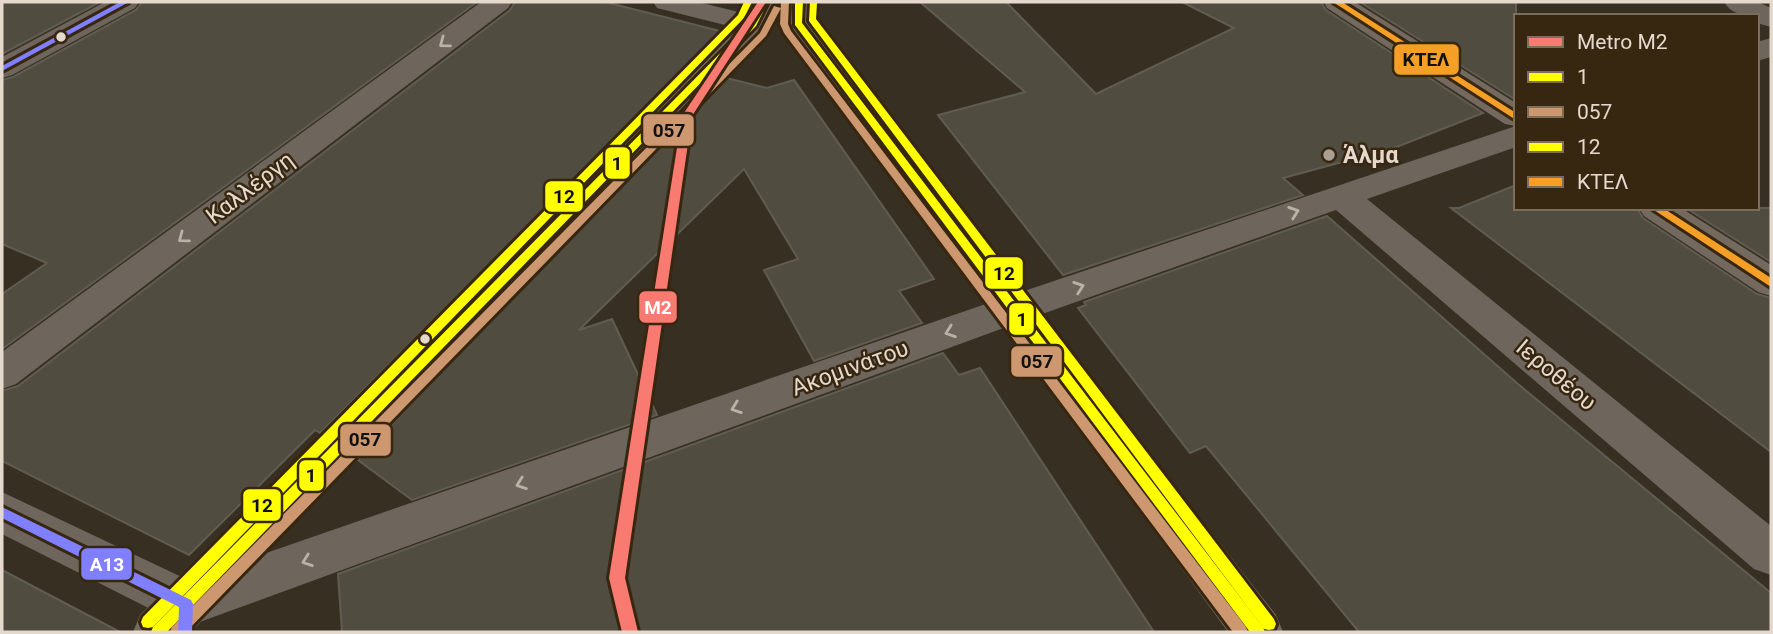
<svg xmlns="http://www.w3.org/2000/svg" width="1773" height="634" font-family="Roboto,sans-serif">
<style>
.building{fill:#504c3f;stroke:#605c51;stroke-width:2}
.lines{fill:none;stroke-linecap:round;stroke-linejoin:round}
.minor{fill:#6e665d;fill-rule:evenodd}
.major{fill:#74695e;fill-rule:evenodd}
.bus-1-casing{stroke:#372610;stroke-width:6}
.bus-2-casing{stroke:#372610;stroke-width:6}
.bus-3-casing{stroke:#372610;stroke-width:6}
.bus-4-casing{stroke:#372610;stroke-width:6}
.bus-5-casing{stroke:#372610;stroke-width:6}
.bus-1{fill:#ff0;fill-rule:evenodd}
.bus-2{fill:#cd976f;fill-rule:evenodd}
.bus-3{fill:#ff0;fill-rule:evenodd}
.bus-4{fill:#f59f27;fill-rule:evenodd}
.bus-5{fill:#8080ff;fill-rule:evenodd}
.metro-1-casing{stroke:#372610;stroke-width:6}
.metro-1{fill:#f97a71;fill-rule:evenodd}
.oneway{stroke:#bbb1a5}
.bus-dot{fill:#e4d9cc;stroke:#372610;stroke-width:2.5}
.poi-dot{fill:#a89e91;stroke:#372610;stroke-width:2.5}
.labels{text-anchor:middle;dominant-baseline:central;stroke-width:5;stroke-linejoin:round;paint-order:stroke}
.poi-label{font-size:23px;font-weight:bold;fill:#e4d9cc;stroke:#372610;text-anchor:start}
.street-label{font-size:23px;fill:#e4d9cc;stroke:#372610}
.line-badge{stroke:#372610;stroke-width:2.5}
.badge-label{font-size:19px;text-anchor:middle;font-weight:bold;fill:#fff}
.pale-badge-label{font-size:19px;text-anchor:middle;font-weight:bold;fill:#111}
</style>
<rect width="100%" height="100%" fill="#382f23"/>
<path class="building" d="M2 2H100L2 54Z
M142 2H477L2 349V294L47 263 2 244V80L13 77 136 10Z
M515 2H605L724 32 320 433 315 430 189 555 2 461V391L18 386 510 10Z
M920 2H1006L1096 94 1234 28 1182 2H1321L1326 10 1483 113 1394 148 1283 178 1303 195 1063 275 938 115 1025 92Z
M1360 2H1516V100Z
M722 77 767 88 794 80 934 279 899 291 922 323 814 361 764 270 798 259 744 169 579 330 612 319 657 415 412 500 358 460Z
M1516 185V208H1637L1643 218 1757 294 1771 298V452L1451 208H1459Z
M1686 208H1771V262Z
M1327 216 1518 384 1771 593V632H1359L1206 446 1190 453 1078 308 1086 305 1084 302Z
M943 353 959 375 980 368 1154 632H342L338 574Z
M2 570 120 632H2Z"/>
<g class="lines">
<path class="minor" d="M105 2H139L135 8 12 75 2 78V57Z
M481 2H512L508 8 16 384 2 389V352Z
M653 2H698L763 18 767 24 763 30 753 32 657 8Z
M1724 2H1758L1771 8V27L1757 23V16C1744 16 1731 14 1724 2Z
M1771 38V57L1757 61V42Z
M1516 126V147L1367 199 1771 526V575L1754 569 1336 210 1028 319 186 627 2 534V492L188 580 1000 299Z"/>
<path class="major" d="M751 2H778L763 30 191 632H133L140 615 741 20Z
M786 2H812V22L1276 615 1283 632H1228L788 29 784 23Z
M1324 2H1355L1516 103V126L1505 124 1327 8Z
M1639 208H1681L1771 265V296L1758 292 1644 216Z"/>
<defs>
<path id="bus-1" d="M760 2H768L756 26 167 632H151L153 627 750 23Z
M795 2H803L802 23 1263 627 1265 632H1250L795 25Z"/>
<path id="bus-2" d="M781 2H789L788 24 791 31 1246 627 1248 632H1233L784 33 780 24Z
M774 6 781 8 766 36 186 632H170L172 627 760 33Z"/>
<path id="bus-3" d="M744 2H752L744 18 153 627 148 628 143 627 141 622 143 617 738 15Z
M810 2 817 3 816 19 1274 619 1276 624 1274 629 1269 630 1264 629 809 21Z"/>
<path id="bus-4" d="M1333 2H1342L1516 113V120Z
M1651 208H1663L1771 278V287Z"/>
<path id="bus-5" d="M120 2H129L2 71V66Z
M2 507 191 600 193 604 192 632H178L179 607 2 518Z"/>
</defs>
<use href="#bus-1" class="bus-1-casing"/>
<use href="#bus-2" class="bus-2-casing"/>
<use href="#bus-3" class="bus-3-casing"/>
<use href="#bus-4" class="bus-4-casing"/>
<use href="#bus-5" class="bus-5-casing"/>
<use href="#bus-1" class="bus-1"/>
<use href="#bus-2" class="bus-2"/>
<use href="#bus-3" class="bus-3"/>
<use href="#bus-4" class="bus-4"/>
<use href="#bus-5" class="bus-5"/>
<defs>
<path id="metro-1" d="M758 2H766L692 116 625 578 638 632H622L609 578 682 116Z"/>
</defs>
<use href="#metro-1" class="metro-1-casing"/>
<use href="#metro-1" class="metro-1"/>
</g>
<defs><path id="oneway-chevron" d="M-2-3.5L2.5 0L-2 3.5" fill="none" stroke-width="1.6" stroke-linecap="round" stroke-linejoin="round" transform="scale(1.75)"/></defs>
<g class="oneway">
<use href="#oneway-chevron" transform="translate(444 43) rotate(143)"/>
<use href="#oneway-chevron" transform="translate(1294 212) rotate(-19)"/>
<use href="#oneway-chevron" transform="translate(183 238) rotate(143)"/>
<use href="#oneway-chevron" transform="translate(1079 287) rotate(-19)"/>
<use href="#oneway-chevron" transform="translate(950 332) rotate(160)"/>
<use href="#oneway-chevron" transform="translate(736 408) rotate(160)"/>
<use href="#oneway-chevron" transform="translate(521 484) rotate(160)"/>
<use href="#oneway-chevron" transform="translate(307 561) rotate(160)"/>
</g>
<g class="bus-dot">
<circle cx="61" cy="37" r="6"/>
<circle cx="425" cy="339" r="6"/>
</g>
<circle class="poi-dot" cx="1329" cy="155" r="7"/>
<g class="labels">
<g class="poi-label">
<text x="1343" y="155">Άλμα</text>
</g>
<g class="street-label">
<text transform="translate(250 188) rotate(-37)">Καλλέργη</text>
<text transform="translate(850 368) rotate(-20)">Ακομινάτου</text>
<text transform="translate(1556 375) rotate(40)">Ιεροθέου</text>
</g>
</g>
<g class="line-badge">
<rect x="1393" y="43" width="67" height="33" rx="7" fill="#f59f27"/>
<rect x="642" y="113" width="53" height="34" rx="7" fill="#cd976f"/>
<rect x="604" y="146" width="27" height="34" rx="7" fill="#ff0"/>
<rect x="544" y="180" width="40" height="33" rx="7" fill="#ff0"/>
<rect x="984" y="256" width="40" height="34" rx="7" fill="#ff0"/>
<rect x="638" y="290" width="40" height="34" rx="7" fill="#f97a71"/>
<rect x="1008" y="302" width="27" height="34" rx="7" fill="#ff0"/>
<rect x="1010" y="345" width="53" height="33" rx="7" fill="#cd976f"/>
<rect x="339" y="423" width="53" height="34" rx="7" fill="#cd976f"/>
<rect x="298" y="459" width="27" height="33" rx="7" fill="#ff0"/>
<rect x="242" y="488" width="40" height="34" rx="7" fill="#ff0"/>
<rect x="80" y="547" width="53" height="34" rx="7" fill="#8080ff"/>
</g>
<g class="badge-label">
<text x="658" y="314">Μ2</text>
<text x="107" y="571">A13</text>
</g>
<g class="pale-badge-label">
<text x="1426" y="66">ΚΤΕΛ</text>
<text x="669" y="137">057</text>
<text x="617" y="170">1</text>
<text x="564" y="203">12</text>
<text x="1004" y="280">12</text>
<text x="1022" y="326">1</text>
<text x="1037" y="368">057</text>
<text x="365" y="446">057</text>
<text x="311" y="482">1</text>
<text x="262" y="512">12</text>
</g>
<rect width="1773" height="634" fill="none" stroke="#e4d9cc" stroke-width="7"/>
<rect x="1514" y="14" width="245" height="196" fill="#372610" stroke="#7c6e5b" stroke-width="2"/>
<rect x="1528" y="37" width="35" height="10" fill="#f97a71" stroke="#7c6e5b" stroke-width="2"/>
<text x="1577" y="49" font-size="21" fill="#e4d9cc">Metro Μ2</text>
<rect x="1528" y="72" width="35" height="10" fill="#ffff00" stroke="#7c6e5b" stroke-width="2"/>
<text x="1577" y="84" font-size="21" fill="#e4d9cc">1</text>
<rect x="1528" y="107" width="35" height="10" fill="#cd976f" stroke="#7c6e5b" stroke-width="2"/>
<text x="1577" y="119" font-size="21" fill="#e4d9cc">057</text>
<rect x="1528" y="142" width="35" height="10" fill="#ffff00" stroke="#7c6e5b" stroke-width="2"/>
<text x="1577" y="154" font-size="21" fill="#e4d9cc">12</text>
<rect x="1528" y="177" width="35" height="10" fill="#f59f27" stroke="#7c6e5b" stroke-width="2"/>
<text x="1577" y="189" font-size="21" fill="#e4d9cc">ΚΤΕΛ</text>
</svg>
